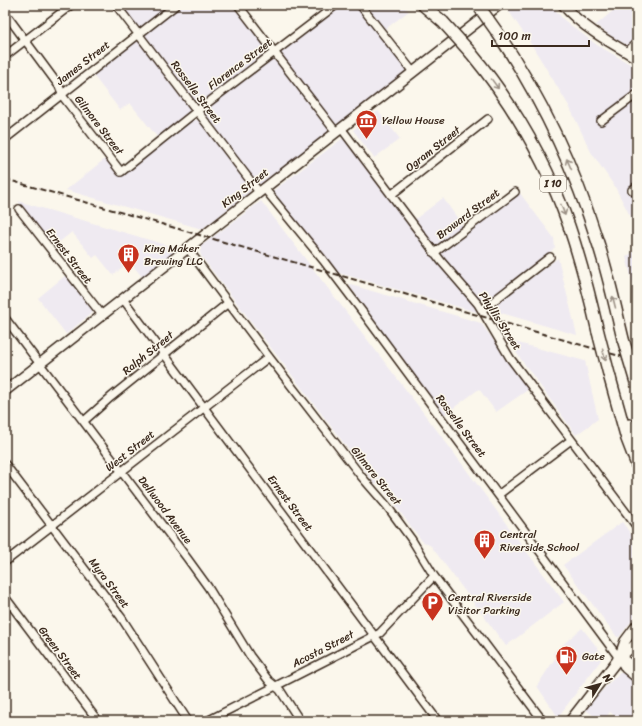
<svg xmlns="http://www.w3.org/2000/svg" width="642" height="726" font-family="Sriracha,sans-serif">
<style>
.built{fill:#efeaf1}
.lines{fill:none;stroke-linecap:round;stroke-linejoin:round}
.minor-casing{stroke:#3b2a1e;stroke-width:10}
.major-casing{stroke:#3b2a1e;stroke-width:12}
.highway-casing{stroke:#3b2a1e;stroke-width:14}
.minor{stroke:#fbf7ec;stroke-width:7}
.major{stroke:#fbf7ec;stroke-width:9}
.highway{stroke:#fbf7ec;stroke-width:11}
.rail{stroke:#3b2a1e;stroke-width:2;stroke-dasharray:6 3;stroke-linecap:butt}
.highway-bridge-casing{stroke:#3b2a1e;stroke-width:14;stroke-linecap:butt}
.highway-bridge{stroke:#fbf7ec;stroke-width:11}
.oneway{stroke:#9b9085}
.labels{text-anchor:middle;dominant-baseline:central;stroke-width:3;stroke-linejoin:round;paint-order:stroke}
.shield{fill:#fbf7ec;stroke:#75685c;stroke-width:1}
.shield-label{font-size:10px;font-weight:bold;fill:#3b2a1e}
.street-label{font-size:11px;fill:#3b2a1e;stroke:#fbf7ec}
.poi-label{font-size:11px;fill:#3b2a1e;stroke:#fbf7ec;text-anchor:start}
</style>
<rect width="100%" height="100%" fill="#fbf7ec"/>
<filter id="ink" filterUnits="userSpaceOnUse"><feTurbulence type="fractalNoise" baseFrequency=".025" numOctaves="2"/><feDisplacementMap in="SourceGraphic" scale="8" xChannelSelector="R" yChannelSelector="G"/><feConvolveMatrix kernelMatrix="1 2 1 2 8 2 1 2 1" color-interpolation-filters="sRGB"/></filter>
<g filter="url(#ink)">
<path class="built" d="M121 5H173L142 29H138Z
M181 5H234L269 50V53L200 105H197L145 38V33Z
M340 5H358L407 68V71L336 125 324 112 279 54 280 51Z
M365 5H401L409 11 384 30Z
M515 5H551L564 20 585 36 597 45 637 68V229L615 187 591 152 569 106 533 47 508 10Z
M620 5H637V38L627 45 611 36 596 25Z
M135 40 139 41 192 109 191 111 158 138 130 103 120 110 92 74Z
M270 58 277 60 329 129V132L262 184H258L204 113V109Z
M378 111 400 139 374 158 353 130Z
M192 120H198L250 186V192L202 229 66 190 106 158 120 176Z
M343 138 429 252 480 313 339 273 273 191Z
M519 192 554 238 555 248 488 300H480L440 254Z
M443 198 463 226 436 248 414 220Z
M18 201 180 249 143 278 130 262 113 275 97 255 93 258 72 232 53 247Z
M261 201 442 437 564 602 506 646 431 546 422 541 379 484H375L201 256 200 252 201 246Z
M637 249V300L626 257Z
M558 258 577 335 491 310 496 304Z
M66 275 90 305 93 312 66 334 38 298Z
M348 284 481 323 529 389 496 412 479 389 444 415Z
M507 340 585 361 598 419 576 435Z
M622 522 637 542V614L619 637H617L563 565Z
M582 628 604 656 558 717 537 686 556 657 553 653Z
M620 673H625L637 683V721H621L610 712 603 721H601L586 710 598 695 618 674Z"/>
<g class="lines">
<defs>
<path id="minor" d="M116 5 259 192
M238 5 336 132
M360 5 413 72
M5 13 59 86 64 98 121 172 197 111 336 5
M627 52 637 42
M5 56 71 5
M601 121 637 94
M341 128 441 261 478 304 510 358 637 527
M5 139 176 5
M264 188 323 260 364 314 619 658 625 669 637 679
M632 190 637 186
M391 195 488 119
M19 209 102 315
M188 249 269 357 361 476 387 506 412 540 434 576 543 721
M434 253 515 192
M123 299 438 721
M482 310 550 257
M5 318 187 558 208 587 250 656 269 681 280 690 300 721
M84 421 111 397 228 303
M5 464 121 617 188 721
M498 495 571 440
M5 562 269 357
M5 597 98 721
M207 721 380 633 434 576"/>
<path id="major" d="M563 5C583 28 611 43 637 58
M5 391 499 5
M619 658 625 641 637 625
M570 721 619 658 637 643"/>
<path id="highway" d="M423 5 443 22
M497 32C540 96 574 167 597 240 608 272 615 306 623 339
M471 53C514 105 547 163 569 226 581 261 590 297 598 332
M610 378 627 439 637 465
M629 425 637 442
M619 658 637 670"/>
</defs>
<use href="#minor" class="minor-casing"/>
<use href="#major" class="major-casing"/>
<use href="#highway" class="highway-casing"/>
<use href="#minor" class="minor"/>
<use href="#major" class="major"/>
<use href="#highway" class="highway"/>
<path class="rail" d="M5 179 637 361"/>
<defs>
<path id="highway-bridge" d="M480 8 497 32
M443 22 471 53
M598 332 610 378
M623 339 637 386"/>
</defs>
<use href="#highway-bridge" class="highway-bridge-casing"/>
<use href="#highway-bridge" class="highway-bridge"/>
</g>
<defs><path id="oneway-shaft" d="M-6 0H5M1.5-3L5.5 0L1.5 3" fill="none" stroke-width="1.6" stroke-linecap="round" stroke-linejoin="round"/></defs>
<g class="oneway">
<use href="#oneway-shaft" transform="translate(495 84) rotate(54)"/>
<use href="#oneway-shaft" transform="translate(569 164) rotate(-114)"/>
<use href="#oneway-shaft" transform="translate(563 210) rotate(69)"/>
<use href="#oneway-shaft" transform="translate(614 302) rotate(-104)"/>
<use href="#oneway-shaft" transform="translate(604 355) rotate(76)"/>
</g>
</g>
<defs>
<symbol id="museum-pin" viewBox="-11 -11 22 30"><path d="M0 17L-7.5 6A9.5 9.5 0 1 1 7.5 6Z" fill="#c8321e" stroke="#fbf7ec"/><path d="M0-6L6-3V-2H-6V-3ZM-5-1h2V3h-2ZM-1-1h2V3h-2ZM3-1h2V3H3ZM-6 4H6V6H-6Z" fill="#fff"/></symbol>
<symbol id="building-pin" viewBox="-11 -11 22 30"><path d="M0 17L-7.5 6A9.5 9.5 0 1 1 7.5 6Z" fill="#c8321e" stroke="#fbf7ec"/><path d="M-4-6H4V6H1V3H-1V6H-4ZM-2.5-4.3h1.7v1.8h-1.7ZM.8-4.3h1.7v1.8H.8ZM-2.5-1h1.7V.8h-1.7ZM.8-1h1.7V.8H.8Z" fill="#fff"/></symbol>
<symbol id="parking-pin" viewBox="-11 -11 22 30"><path d="M0 17L-7.5 6A9.5 9.5 0 1 1 7.5 6Z" fill="#c8321e" stroke="#fbf7ec"/><path d="M-3.5-5.5H1a3.5 3.5 0 0 1 0 7H-1V5.5H-3.5ZM-1-3.4V-.6H.8a1.4 1.4 0 0 0 0-2.8Z" fill="#fff"/></symbol>
<symbol id="fuel-pin" viewBox="-11 -11 22 30"><path d="M0 17L-7.5 6A9.5 9.5 0 1 1 7.5 6Z" fill="#c8321e" stroke="#fbf7ec"/><path d="M-5.5-6h7V0h2V4h1.3V-2.5L3-4.5l.8-.8L6-3V5H2.5V1h-1V6h-7ZM-4.2-4.7v3.2H.2V-4.7Z" fill="#fff"/></symbol>
</defs>
<g fill-rule="evenodd">
<use href="#museum-pin" x="354" y="108" width="25" height="34"/>
<use href="#building-pin" x="116" y="242" width="25" height="34"/>
<use href="#building-pin" x="472" y="528" width="25" height="34"/>
<use href="#parking-pin" x="420" y="590" width="25" height="34"/>
<use href="#fuel-pin" x="554" y="644" width="25" height="34"/>
</g>
<g class="labels">
<rect class="shield" x="540" y="176" width="26" height="16" rx="3"/>
<g class="shield-label">
<text x="553" y="184">I 10</text>
</g>
<g class="street-label">
<text transform="translate(83 63) rotate(-38)">James Street</text>
<text transform="translate(240 64) rotate(-37)">Florence Street</text>
<text transform="translate(196 92) rotate(53)">Rosselle Street</text>
<text transform="translate(99 125) rotate(52)">Gilmore Street</text>
<text transform="translate(433 149) rotate(-38)">Ogram Street</text>
<text transform="translate(245 188) rotate(-38)">King Street</text>
<text transform="translate(468 214) rotate(-37)">Broward Street</text>
<text transform="translate(69 256) rotate(52)">Ernest Street</text>
<text transform="translate(500 321) rotate(57)">Phyllis Street</text>
<text transform="translate(148 353) rotate(-39)">Ralph Street</text>
<text transform="translate(461 426) rotate(53)">Rosselle Street</text>
<text transform="translate(130 451) rotate(-38)">West Street</text>
<text transform="translate(376 476) rotate(51)">Gilmore Street</text>
<text transform="translate(290 503) rotate(53)">Ernest Street</text>
<text transform="translate(165 510) rotate(53)">Dellwood Avenue</text>
<text transform="translate(109 583) rotate(53)">Myra Street</text>
<text transform="translate(323 649) rotate(-27)">Acosta Street</text>
<text transform="translate(60 653) rotate(53)">Green Street</text>
</g>
<g class="poi-label">
<text x="382" y="120">Yellow House</text>
<text x="144" y="248">King Maker<tspan x="144" dy="13">Brewing LLC</tspan></text>
<text x="500" y="534">Central<tspan x="500" dy="13">Riverside School</tspan></text>
<text x="448" y="597">Central Riverside<tspan x="448" dy="13">Visitor Parking</tspan></text>
<text x="582" y="656">Gate</text>
</g>
</g>
<rect width="642" height="726" fill="none" stroke="#fbf7ec" stroke-width="20"/>
<rect x="10" y="10" width="622" height="706" fill="none" stroke="#3b2a1e" stroke-width="1.5" filter="url(#ink)"/>
<g transform="translate(600 684) rotate(53)" stroke="#fbf7ec" stroke-width="3" paint-order="stroke">
<path d="M0-3L7 15L0 10L-7 15Z" fill="#3b2a1e"/>
<text y="-6" font-size="11" font-weight="bold" text-anchor="middle" fill="#3b2a1e">N</text>
</g>
<path d="M492 40v6h97v-6" fill="none" stroke="#3b2a1e" stroke-width="2"/>
<text x="498" y="40" font-size="12" fill="#3b2a1e" stroke="#fbf7ec" stroke-width="3" paint-order="stroke">100 m</text>
</svg>
